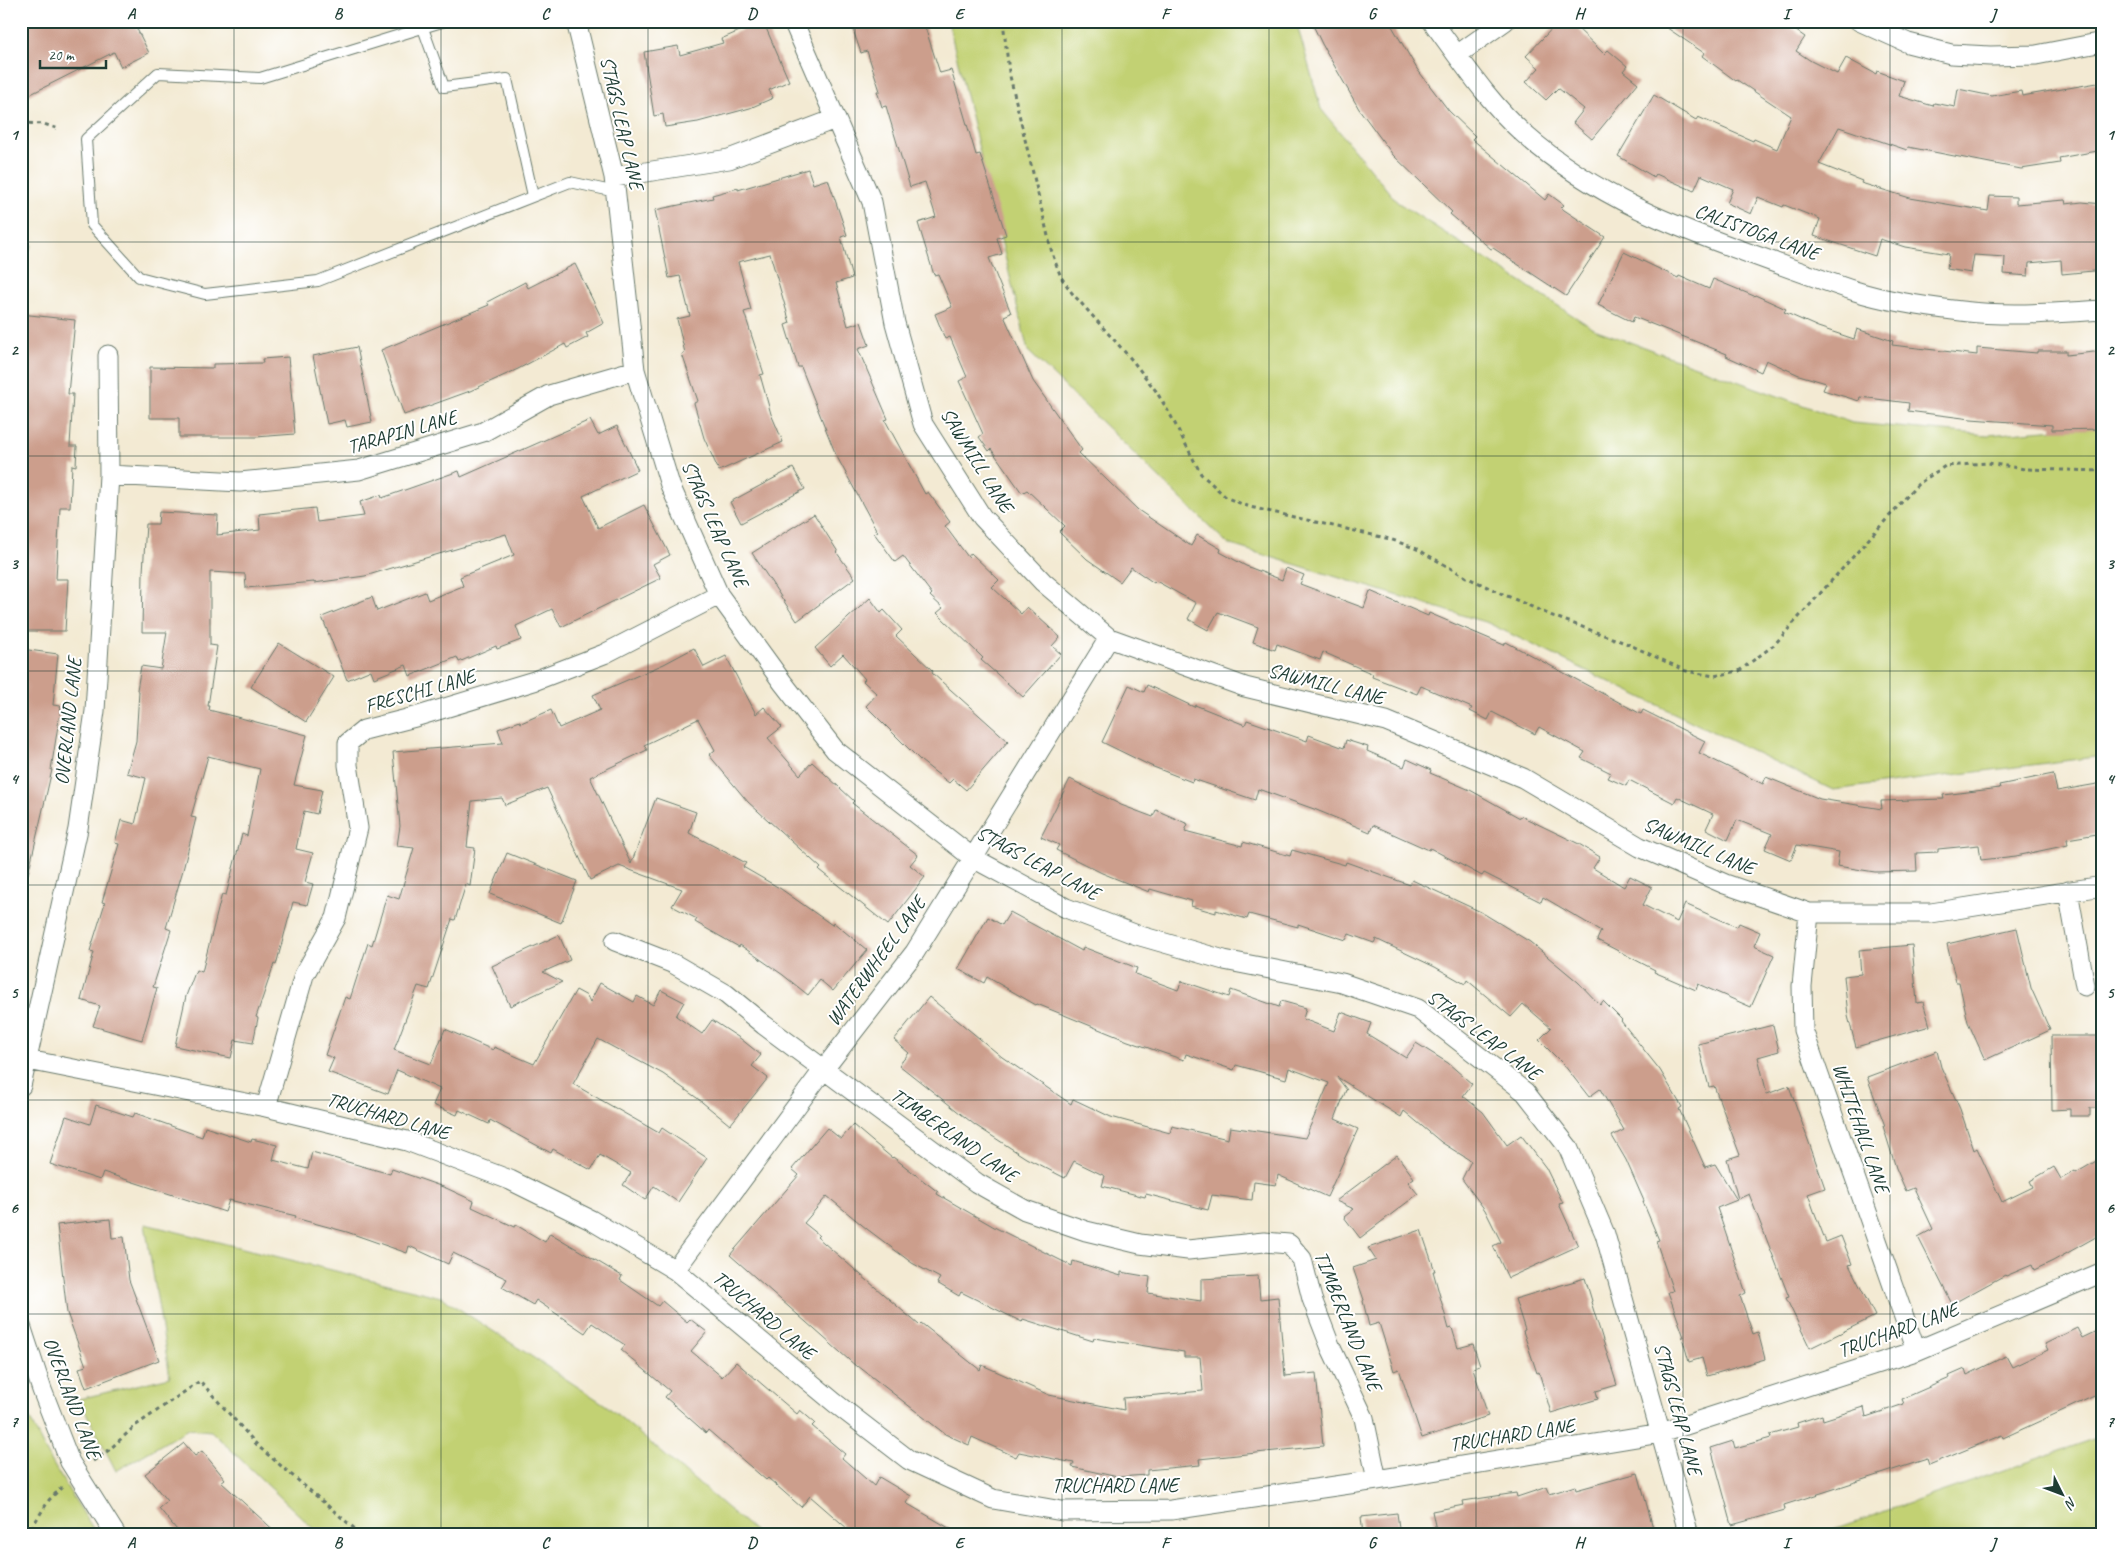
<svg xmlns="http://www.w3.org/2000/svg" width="2124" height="1556" font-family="Caveat,sans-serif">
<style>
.green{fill:#c2d173;stroke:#708754}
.building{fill:#cc9e8c;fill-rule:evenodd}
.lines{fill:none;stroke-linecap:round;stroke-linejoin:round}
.lane-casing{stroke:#697a6c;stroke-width:12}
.street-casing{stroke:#697a6c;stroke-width:21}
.path{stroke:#697a6c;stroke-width:3;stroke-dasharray:4 4;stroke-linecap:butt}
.lane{stroke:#fff;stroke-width:10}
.street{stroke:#fff;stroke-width:19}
.grid{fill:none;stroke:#1f3d34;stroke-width:1;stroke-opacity:0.55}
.labels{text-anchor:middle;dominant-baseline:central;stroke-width:4;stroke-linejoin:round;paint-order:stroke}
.street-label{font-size:20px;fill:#1f3d34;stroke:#fff}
.neatline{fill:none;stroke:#1f3d34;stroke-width:2}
.grid-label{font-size:16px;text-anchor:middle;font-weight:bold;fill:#1f3d34}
</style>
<rect width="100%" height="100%" fill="#fff"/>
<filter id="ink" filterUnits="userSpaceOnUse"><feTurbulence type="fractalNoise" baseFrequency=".02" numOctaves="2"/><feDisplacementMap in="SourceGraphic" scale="10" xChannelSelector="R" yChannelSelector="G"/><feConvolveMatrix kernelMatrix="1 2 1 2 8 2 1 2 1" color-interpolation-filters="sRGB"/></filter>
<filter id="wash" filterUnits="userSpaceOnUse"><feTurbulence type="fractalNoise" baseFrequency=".0096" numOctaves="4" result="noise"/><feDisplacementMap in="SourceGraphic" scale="20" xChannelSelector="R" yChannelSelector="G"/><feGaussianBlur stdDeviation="1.12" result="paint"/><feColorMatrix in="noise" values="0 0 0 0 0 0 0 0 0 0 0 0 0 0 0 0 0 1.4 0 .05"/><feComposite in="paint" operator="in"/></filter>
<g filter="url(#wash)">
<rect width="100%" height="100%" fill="#f3ead3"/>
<path class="green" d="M948 21H1296L1321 109 1397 202 1594 329 1852 423 1988 435 2103 425V756L1833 790 1488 623 1228 544 1028 351Z
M21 225 32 246 21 262Z
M145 1224 441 1297 607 1406 759 1535H320L211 1431 188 1429 116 1471 79 1399 170 1377Z
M21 1398C40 1447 68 1489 96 1533L95 1535H21Z
M2103 1436V1535H1817Z"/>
<g id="blocks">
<path class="building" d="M21 21H133L149 53 121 67 114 52 21 99Z
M763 21 789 81 769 90 773 98 750 108 698 122 665 127 663 114 654 116 644 52 678 46 680 55 723 43 721 39Z
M850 21H923L940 73 951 70 976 155 980 154 1006 235 997 238 1002 254 989 258 1011 313 1004 316 1033 381 1082 450 1079 453 1138 510 1191 546 1197 535 1221 549 1220 552 1246 566 1282 580 1286 568 1304 575 1300 584 1364 608 1370 591 1428 616 1429 613 1504 645 1506 642 1641 714 1643 710 1705 741 1699 753 1763 784 1766 777 1820 799 1882 809 1881 801 1944 799 1943 795 2000 788 1999 785 2053 774 2057 791 2103 783V833L2067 839 2068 845 2016 856 1981 860 1979 845 1938 849V852L1916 853 1917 871 1875 872 1837 866 1839 852 1797 845 1791 860 1765 849 1772 834 1737 820 1728 840 1706 829 1713 814 1677 797 1674 803 1629 780 1626 786 1608 778 1611 773 1581 758 1585 752 1539 727 1535 734 1492 712 1488 720 1470 711 1472 708 1421 686 1417 694 1372 677 1373 674 1323 652 1320 660 1277 644 1275 650 1253 642 1258 627 1218 612 1208 630 1188 619 1196 603 1156 581 1154 583 1131 567 1120 582 1087 559 1059 532 1065 526 1027 490 1022 493 991 449 989 451 979 437 983 434 959 381 967 377 950 337 945 339 935 314 952 307 938 274 934 275 918 223 936 217 925 182 910 187 886 106 882 107 877 91H880L867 51 861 53Z
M1311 21H1389L1417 69 1449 111 1475 136 1472 139 1545 200 1549 194 1564 205 1561 208 1605 237 1566 296 1493 248 1491 249 1450 214 1452 212 1393 155 1359 109 1322 44Z
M1559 21H1570L1604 54 1608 50 1627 66 1623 71 1638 83 1592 139 1573 123 1584 109 1558 88 1546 100 1526 82 1539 68 1526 56Z
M1657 21H1782L1805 37 1796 51 1811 61 1837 74 1846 58 1876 74 1877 71 1904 81 1899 96 1933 106 1934 103 1955 107 1958 89 1992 96 2021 91 2022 96 2103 82V150L2059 158 2060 163 2021 169 1908 147 1907 150 1839 127 1819 164 1862 181 1861 183 1910 198 1988 211 1990 196 2016 197V204L2065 200 2066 204 2082 202 2103 204V270L2062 274 2061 260 2029 263 2028 276 2004 274 2005 257 1974 255 1971 273 1947 269 1949 254 1905 247 1880 239 1875 256 1814 236 1820 219 1784 205 1783 207 1758 197 1751 214 1727 203 1733 189 1701 175 1694 191 1656 174 1654 177 1618 156 1654 95 1696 120 1698 117 1753 141 1754 139 1777 149 1791 116 1737 80 1736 81 1702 56 1704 53Z
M808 169 813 184 828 179 847 235 841 237 852 278 836 283 848 326 861 322 869 345 858 349 888 419 885 420 925 494 928 492 950 522 945 526 968 557 971 553 999 580 992 587 1021 614 1027 607 1060 637 1052 646 1061 654 1023 697 981 660 983 658 937 613 943 608 930 596 932 594 903 556 895 562 874 533 877 531 836 455 801 367H798L785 325 790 323 770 254 738 262 751 310 744 312 764 374 760 375 771 414 783 442 719 471 704 438 694 403 698 401 682 354 685 353 677 319 690 316 680 276 669 278 655 210 713 198 712 195 738 188V190Z
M1624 252 1678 278 1679 276 1709 289 1713 279 1754 296 1755 295 1786 309 1784 312 1818 327 1854 339 1857 329 1893 341 1892 345 1977 355V348L2037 353V351H2066V355L2103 351V429L2052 430V425L1971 419 1908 411 1909 403 1860 397 1859 401 1823 390 1826 383 1799 375 1766 360 1761 372 1726 356 1727 354 1634 317 1632 322 1598 305Z
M575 264 604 323 586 333 588 337 567 348 565 344 518 369 470 391 404 415 381 350 489 305 487 302 525 282 528 288Z
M21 314 75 320 68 394H73L70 446H77L76 466 72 465 70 507H60L56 579H68L65 631H21Z
M357 347 372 422 347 427 345 420 327 424 313 356Z
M288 357 295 434 256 437H179V418H150V367L213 368V364L263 363 262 359Z
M590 420 598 435 617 426 638 470 583 496 598 528 644 505 670 555 653 564 661 578 561 627 552 609 516 626 521 640 497 649 496 646 459 662 457 657 410 676 406 665 374 678 371 670 347 680 322 617 372 597 377 611 425 592 428 600 463 586 460 577 514 555 506 534 365 576 314 583V582L246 588 245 574 210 572V645L217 646 208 706H210L209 710 307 735 294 785 322 790 317 814 304 811 296 849 313 853 305 882 313 884 307 905 293 902 276 965 274 964 256 1017 258 1018 253 1043 235 1040 231 1058 175 1046 186 996 196 970 202 972 222 894 226 895 242 834 247 836 260 769 208 756 191 817 196 818 183 870 166 928 171 930 153 987 157 988 142 1040 93 1026 100 1006 81 1000 94 952 90 951 105 903 102 902 119 844 115 843 121 820 135 824 146 778 127 773 136 741 139 691 137 690 141 666 161 669 167 632H142L143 572 146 524H158L159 512 218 515 217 535 260 530 259 514 315 508 317 522 364 516 360 502 381 495 382 498 459 471 461 477Z
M793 468 805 489 741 523 730 502Z
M814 514 838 552 837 553 855 578 797 621 752 553Z
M870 598 881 613 884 610 902 630 896 636 933 671 932 673 1008 741 966 790 953 779 949 783 921 761 866 706 877 694 863 681 865 679 843 654 830 666 815 648Z
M279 643 334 677 306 722 251 687Z
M694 648 704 667 726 656 756 714 764 707 782 727 768 738 800 775 812 762 854 801 852 803 918 855 910 865 925 877 888 925 819 870 821 868 748 802 709 755 715 750 698 719 644 745 647 750 590 777 631 864 656 798 696 812 689 833 746 863 743 867 781 889 832 925 833 922 867 950 833 991 820 980 808 995 783 975 740 945 739 947 695 922 697 919 672 906 682 889 619 866 590 880 547 788 505 805 502 798 472 801 467 847 475 848 470 886 466 884 455 920 452 919 429 989 418 986 394 1050 431 1064 445 1029 493 1050 494 1047 534 1064 576 990 587 996 590 1002 600 983 634 1002 637 996 653 1005 661 990 684 1002 676 1016 702 1034 712 1020 741 1039 761 1055 752 1066 768 1078 730 1125 697 1098 663 1074 598 1039 573 1084 659 1133 662 1128 707 1158 678 1202 654 1186 645 1200 623 1185 631 1173 600 1155 591 1170 553 1149 551 1153 490 1120 489 1124 459 1110 457 1115 433 1105 440 1089 397 1070 388 1094 328 1072 334 1058 325 1055 345 997 350 999 368 943 372 945 387 895 399 899 414 848 397 846 400 826 393 752 503 743 498 729 520 721 521 723 551 710 559 728 600 710 593 695 664 664Z
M21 649 58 654 53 705 61 706 51 770H52L28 874H21Z
M1129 685 1144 692 1147 685 1194 707 1195 705 1245 725 1247 720 1307 741 1309 735 1344 748 1346 740 1368 747 1367 751 1404 767 1407 759 1431 770 1430 773 1470 790 1520 818 1521 816 1579 844 1600 857 1593 868 1624 887 1630 876 1652 887 1643 905 1677 922 1685 904 1737 927 1739 923 1760 932 1754 946 1774 955 1751 1007 1698 984 1696 990 1654 972 1655 970 1597 940 1601 931 1543 897 1541 902 1484 873 1482 876 1430 848 1429 850 1373 825 1370 832 1314 809 1258 789 1255 800 1193 779 1192 782 1151 766 1102 742Z
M1070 779 1121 805 1153 817 1156 810 1188 824 1185 831 1242 846 1243 842 1290 856 1292 850 1345 865 1346 862 1410 885 1412 880 1481 912 1530 942 1578 982 1600 1005 1603 1001 1622 1020 1621 1021 1660 1070 1682 1107 1679 1109 1705 1167 1715 1164 1737 1200 1717 1208 1746 1293 1740 1296 1753 1334 1758 1332 1765 1359 1707 1376 1702 1358 1689 1362 1682 1337H1684L1668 1292 1673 1291 1656 1241 1659 1240 1643 1202 1644 1201 1626 1160 1612 1136 1624 1130 1600 1089 1589 1097 1564 1065 1539 1040 1551 1028 1523 1004 1511 1017 1467 980 1465 984 1435 967 1376 939 1374 943 1349 934 1346 940 1298 924V927L1249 914 1247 919 1216 910V913L1191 906 1192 901 1150 889 1149 892 1102 873 1056 850 1059 845 1041 837Z
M507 853 577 881 561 923 490 894Z
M1010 912 1082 951 1083 947 1137 968 1135 974 1178 990 1182 981 1229 997 1231 990 1279 1007 1281 1001 1306 1008 1303 1019 1334 1031 1341 1012 1371 1023 1367 1034 1406 1058 1416 1043 1448 1063 1472 1084 1463 1096 1483 1112 1507 1145 1521 1135 1546 1168 1563 1203 1559 1204 1578 1246 1508 1278 1493 1246 1501 1242 1485 1210 1462 1179 1471 1161 1441 1142 1404 1111 1401 1117 1337 1077 1347 1090H1346L1335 1119 1358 1129 1327 1197 1278 1175 1276 1185 1254 1182 1252 1200 1212 1195 1208 1210 1146 1194 1145 1197 1102 1186 1105 1176 1074 1161 1065 1178 1026 1158 975 1125 899 1065 909 1053 894 1040 929 997 1002 1057 1071 1104 1073 1099 1111 1117 1170 1133 1172 1126 1228 1139 1230 1127 1305 1138 1329 1083 1289 1068 1286 1079 1236 1065 1234 1070 1186 1054 1184 1060 1128 1041 1037 1004 1036 1005 987 977 984 983 958 969 988 917 1002 925Z
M2017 928 2031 988 2050 1030 1985 1060 1968 1022 1959 982H1956L1947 944Z
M559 935 570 960 543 972 562 982 510 1006 492 966Z
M1912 945 1917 1003 1923 1002 1930 1026 1856 1047 1848 1016 1844 976 1861 974 1859 950Z
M1773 1025 1779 1051 1758 1057 1767 1094 1789 1086 1825 1188 1808 1194 1814 1211 1826 1242 1841 1236 1852 1264 1849 1265 1875 1316 1810 1348 1786 1298 1789 1297 1749 1194 1738 1199 1727 1159 1740 1155 1714 1086 1709 1087 1698 1044Z
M2051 1036H2103V1108H2090V1116H2070V1109L2052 1110Z
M1937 1051 1941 1067 1960 1109 1974 1150 1977 1148 2002 1202 2033 1187 2030 1181 2054 1167 2061 1179 2075 1171 2076 1173 2103 1157V1233L2053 1261 2034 1270 2032 1265 2006 1276 2005 1275 1952 1304 1918 1237 1933 1229 1914 1188 1906 1191 1896 1168 1883 1126H1885L1867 1077Z
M96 1105 133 1117 135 1113 202 1137 205 1127 251 1142 252 1139 277 1145 273 1160 308 1169 312 1152 390 1174 392 1169 446 1188 474 1201 472 1207 515 1227 516 1225 545 1242 550 1233 622 1276 620 1280 658 1306 662 1301 687 1322 690 1319 707 1332 691 1351 722 1377 736 1362 797 1414 800 1410 815 1423 812 1426 845 1454 842 1458 874 1486 879 1477 911 1496 906 1503 961 1535H858L848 1529 810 1496 801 1507 768 1478 766 1480 708 1430 706 1433 665 1397 670 1391 621 1350 625 1345 592 1323 585 1333 536 1300 533 1305 502 1287 507 1279 453 1253 448 1264 409 1246 407 1253 347 1232 295 1218 296 1216 229 1200 225 1212 103 1172 100 1180 50 1164 66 1116 90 1124Z
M853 1125 892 1158 893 1157 938 1192 937 1194 996 1228 1072 1266 1073 1261 1121 1276V1272L1150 1277 1148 1293 1201 1301V1279L1258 1276 1260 1299 1278 1297 1285 1376 1316 1373 1323 1446 1199 1459 1200 1465 1147 1470V1475L1118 1477 1072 1467 1074 1463 1019 1452 1016 1457 972 1437 969 1445 945 1434 858 1366 857 1367 730 1255 799 1175 792 1169 827 1128 841 1139ZM827 1196 867 1229 912 1263 940 1278 937 1283 959 1296 961 1292 1022 1322 1023 1319 1093 1341 1094 1338 1184 1352V1357H1200L1203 1391 1123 1398 1124 1410 1049 1395 982 1365 980 1370 921 1323 919 1325 817 1237 819 1235 804 1223Z
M1397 1155 1414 1178 1408 1182 1418 1194 1360 1238 1344 1217 1354 1209 1336 1201Z
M110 1219 112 1238 124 1237 129 1280 159 1360 86 1388 79 1368 86 1366 67 1313 57 1225Z
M1421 1230 1435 1271H1433L1449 1329 1452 1328 1458 1348 1473 1344 1480 1366 1473 1368 1488 1416 1422 1438 1399 1369 1394 1371 1379 1323 1369 1326 1363 1301 1364 1300 1353 1268 1376 1260 1368 1248Z
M1585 1278 1592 1301 1591 1302 1617 1385 1596 1391 1598 1399 1551 1413 1539 1372 1537 1373 1523 1331 1525 1330 1515 1299Z
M2077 1328 2082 1338 2103 1328V1392L2003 1438 2002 1435 1929 1465 1927 1459 1784 1505 1785 1510 1732 1525 1711 1448 1733 1441 1735 1448 1771 1438 1770 1435 1798 1427 1797 1423 1822 1415 1823 1420 1864 1407 1866 1417 1904 1404 1902 1399 1950 1378 1949 1376 1965 1369 1967 1375 2006 1356 2012 1367 2048 1350 2045 1344Z
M184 1443 195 1456 202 1451 225 1479 221 1482 279 1535H181L159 1508 167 1501 145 1474Z
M1638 1473 1655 1535H1437L1432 1511 1464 1505 1463 1501 1516 1493 1517 1497 1547 1487 1550 1494 1575 1486 1576 1490Z
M1397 1513 1400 1535H1363L1361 1517Z"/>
</g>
</g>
<g filter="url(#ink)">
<use href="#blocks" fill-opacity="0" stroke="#697a6c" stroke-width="1"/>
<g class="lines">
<defs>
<path id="lane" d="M445 21 260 78 158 73 86 139 92 225 139 277 205 294 318 281 570 182 616 192
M423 28 444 87 507 79 533 196"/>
<path id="street" d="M576 21 614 177 635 370 670 485 719 595 783 683 835 750 973 858 1066 908 1137 935 1224 960 1342 983 1418 1009 1525 1092 1568 1147 1605 1234 1689 1535
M793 21 872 202 895 323 923 424 982 517 1043 582 1109 638 1245 687 1386 721 1523 778 1640 847 1725 884 1809 913H1931L2103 886
M1432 21C1461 60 1488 102 1524 134 1597 198 1675 227 1765 259 1795 270 1825 281 1855 291 1889 302 1926 307 1961 311 2008 317 2056 313 2103 310
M1859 21 1908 43 1951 54 1990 56 2036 55 2103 42
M1457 55 1505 21
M614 177 729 159 835 119
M109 475 240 482 359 470 483 432 549 395 635 370
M2068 891 2085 986
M1809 913 1802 986 1803 1030 1916 1351
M615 941 674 964 726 994 764 1025 977 1183 1025 1210 1086 1231 1140 1244 1188 1250 1264 1242 1289 1244 1302 1259 1312 1299 1331 1348 1364 1418 1377 1480
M28 1060 266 1107 407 1141 510 1180 591 1220 675 1270 835 1403 909 1460 993 1499 1062 1511 1171 1510 1377 1480 1661 1433 1916 1351 2103 1272
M21 1086 78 829 95 711 109 475 108 355
M266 1107 304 975 336 918 358 828 348 765V743L364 730 415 717 534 681 604 654 719 595
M675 1270 824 1069 915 952 1109 638
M21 1326 42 1390 70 1462 116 1535"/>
</defs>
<use href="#lane" class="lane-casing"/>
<use href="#street" class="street-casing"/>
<path class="path" d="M1003 21 1009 72 1052 253 1061 277 1072 293 1132 360 1156 391 1171 416 1201 474 1227 498 1250 507 1390 539 1417 549 1466 577 1505 595 1550 615 1628 644 1686 671 1714 676 1739 671 1774 645 1918 484 1945 466 1988 463 2024 469 2103 471
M21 123 44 124 59 129
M93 1461 109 1450 135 1426 200 1381 259 1447 362 1535
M27 1535 49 1500 62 1487"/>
<use href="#lane" class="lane"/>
<use href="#street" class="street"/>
</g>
</g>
<path class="grid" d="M234 21V1535M441 21V1535M648 21V1535M855 21V1535M1062 21V1535M1269 21V1535M1476 21V1535M1683 21V1535M1890 21V1535M21 242H2103M21 456H2103M21 671H2103M21 885H2103M21 1100H2103M21 1314H2103"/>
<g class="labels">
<g class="street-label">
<text transform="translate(622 123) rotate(77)">STAGS LEAP LANE</text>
<text transform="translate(1757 232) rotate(20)">CALISTOGA LANE</text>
<text transform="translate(402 432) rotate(-16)">TARAPIN LANE</text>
<text transform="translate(977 460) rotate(58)">SAWMILL LANE</text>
<text transform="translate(715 524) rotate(66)">STAGS LEAP LANE</text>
<text transform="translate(1326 684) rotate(14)">SAWMILL LANE</text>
<text transform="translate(420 691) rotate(-16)">FRESCHI LANE</text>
<text transform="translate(68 721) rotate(-84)">OVERLAND LANE</text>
<text transform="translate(1699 846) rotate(23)">SAWMILL LANE</text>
<text transform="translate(1038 863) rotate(28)">STAGS LEAP LANE</text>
<text transform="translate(876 961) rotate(-54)">WATERWHEEL LANE</text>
<text transform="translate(1484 1035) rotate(37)">STAGS LEAP LANE</text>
<text transform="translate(388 1116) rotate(16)">TRUCHARD LANE</text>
<text transform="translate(1861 1128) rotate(71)">WHITEHALL LANE</text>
<text transform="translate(954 1135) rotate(35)">TIMBERLAND LANE</text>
<text transform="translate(764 1315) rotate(40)">TRUCHARD LANE</text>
<text transform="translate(1348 1321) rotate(68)">TIMBERLAND LANE</text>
<text transform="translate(1898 1330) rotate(-20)">TRUCHARD LANE</text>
<text transform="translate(72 1398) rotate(69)">OVERLAND LANE</text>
<text transform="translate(1678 1409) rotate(75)">STAGS LEAP LANE</text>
<text transform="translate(1512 1435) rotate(-9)">TRUCHARD LANE</text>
<text x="1115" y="1485">TRUCHARD LANE</text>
</g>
</g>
<rect width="2124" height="1556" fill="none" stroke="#fff" stroke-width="55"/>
<g transform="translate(2062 1494) rotate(132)" stroke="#ffffff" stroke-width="4" paint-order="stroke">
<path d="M0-4L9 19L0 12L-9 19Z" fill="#1f3d34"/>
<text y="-8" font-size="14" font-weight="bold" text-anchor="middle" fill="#1f3d34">N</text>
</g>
<path d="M40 60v8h66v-8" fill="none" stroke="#1f3d34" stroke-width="2.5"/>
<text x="48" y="60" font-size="15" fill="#1f3d34" stroke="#ffffff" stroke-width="4" paint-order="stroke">20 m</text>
<rect x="28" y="28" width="2068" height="1500" class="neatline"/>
<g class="grid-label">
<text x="131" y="19">A</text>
<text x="338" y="19">B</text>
<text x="545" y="19">C</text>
<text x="752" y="19">D</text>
<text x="959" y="19">E</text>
<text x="1165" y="19">F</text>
<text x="1372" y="19">G</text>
<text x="1579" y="19">H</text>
<text x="1786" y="19">I</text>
<text x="1993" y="19">J</text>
<text x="14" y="140">1</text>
<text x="2110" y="140">1</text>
<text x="14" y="355">2</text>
<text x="2110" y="355">2</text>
<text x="14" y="569">3</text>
<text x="2110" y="569">3</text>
<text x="14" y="784">4</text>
<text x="2110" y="784">4</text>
<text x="14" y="998">5</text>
<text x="2110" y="998">5</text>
<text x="14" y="1213">6</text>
<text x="2110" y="1213">6</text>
<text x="14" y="1427">7</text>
<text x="2110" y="1427">7</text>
<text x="131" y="1548">A</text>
<text x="338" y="1548">B</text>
<text x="545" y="1548">C</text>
<text x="752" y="1548">D</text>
<text x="959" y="1548">E</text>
<text x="1165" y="1548">F</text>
<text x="1372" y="1548">G</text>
<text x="1579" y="1548">H</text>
<text x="1786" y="1548">I</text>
<text x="1993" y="1548">J</text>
</g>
</svg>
